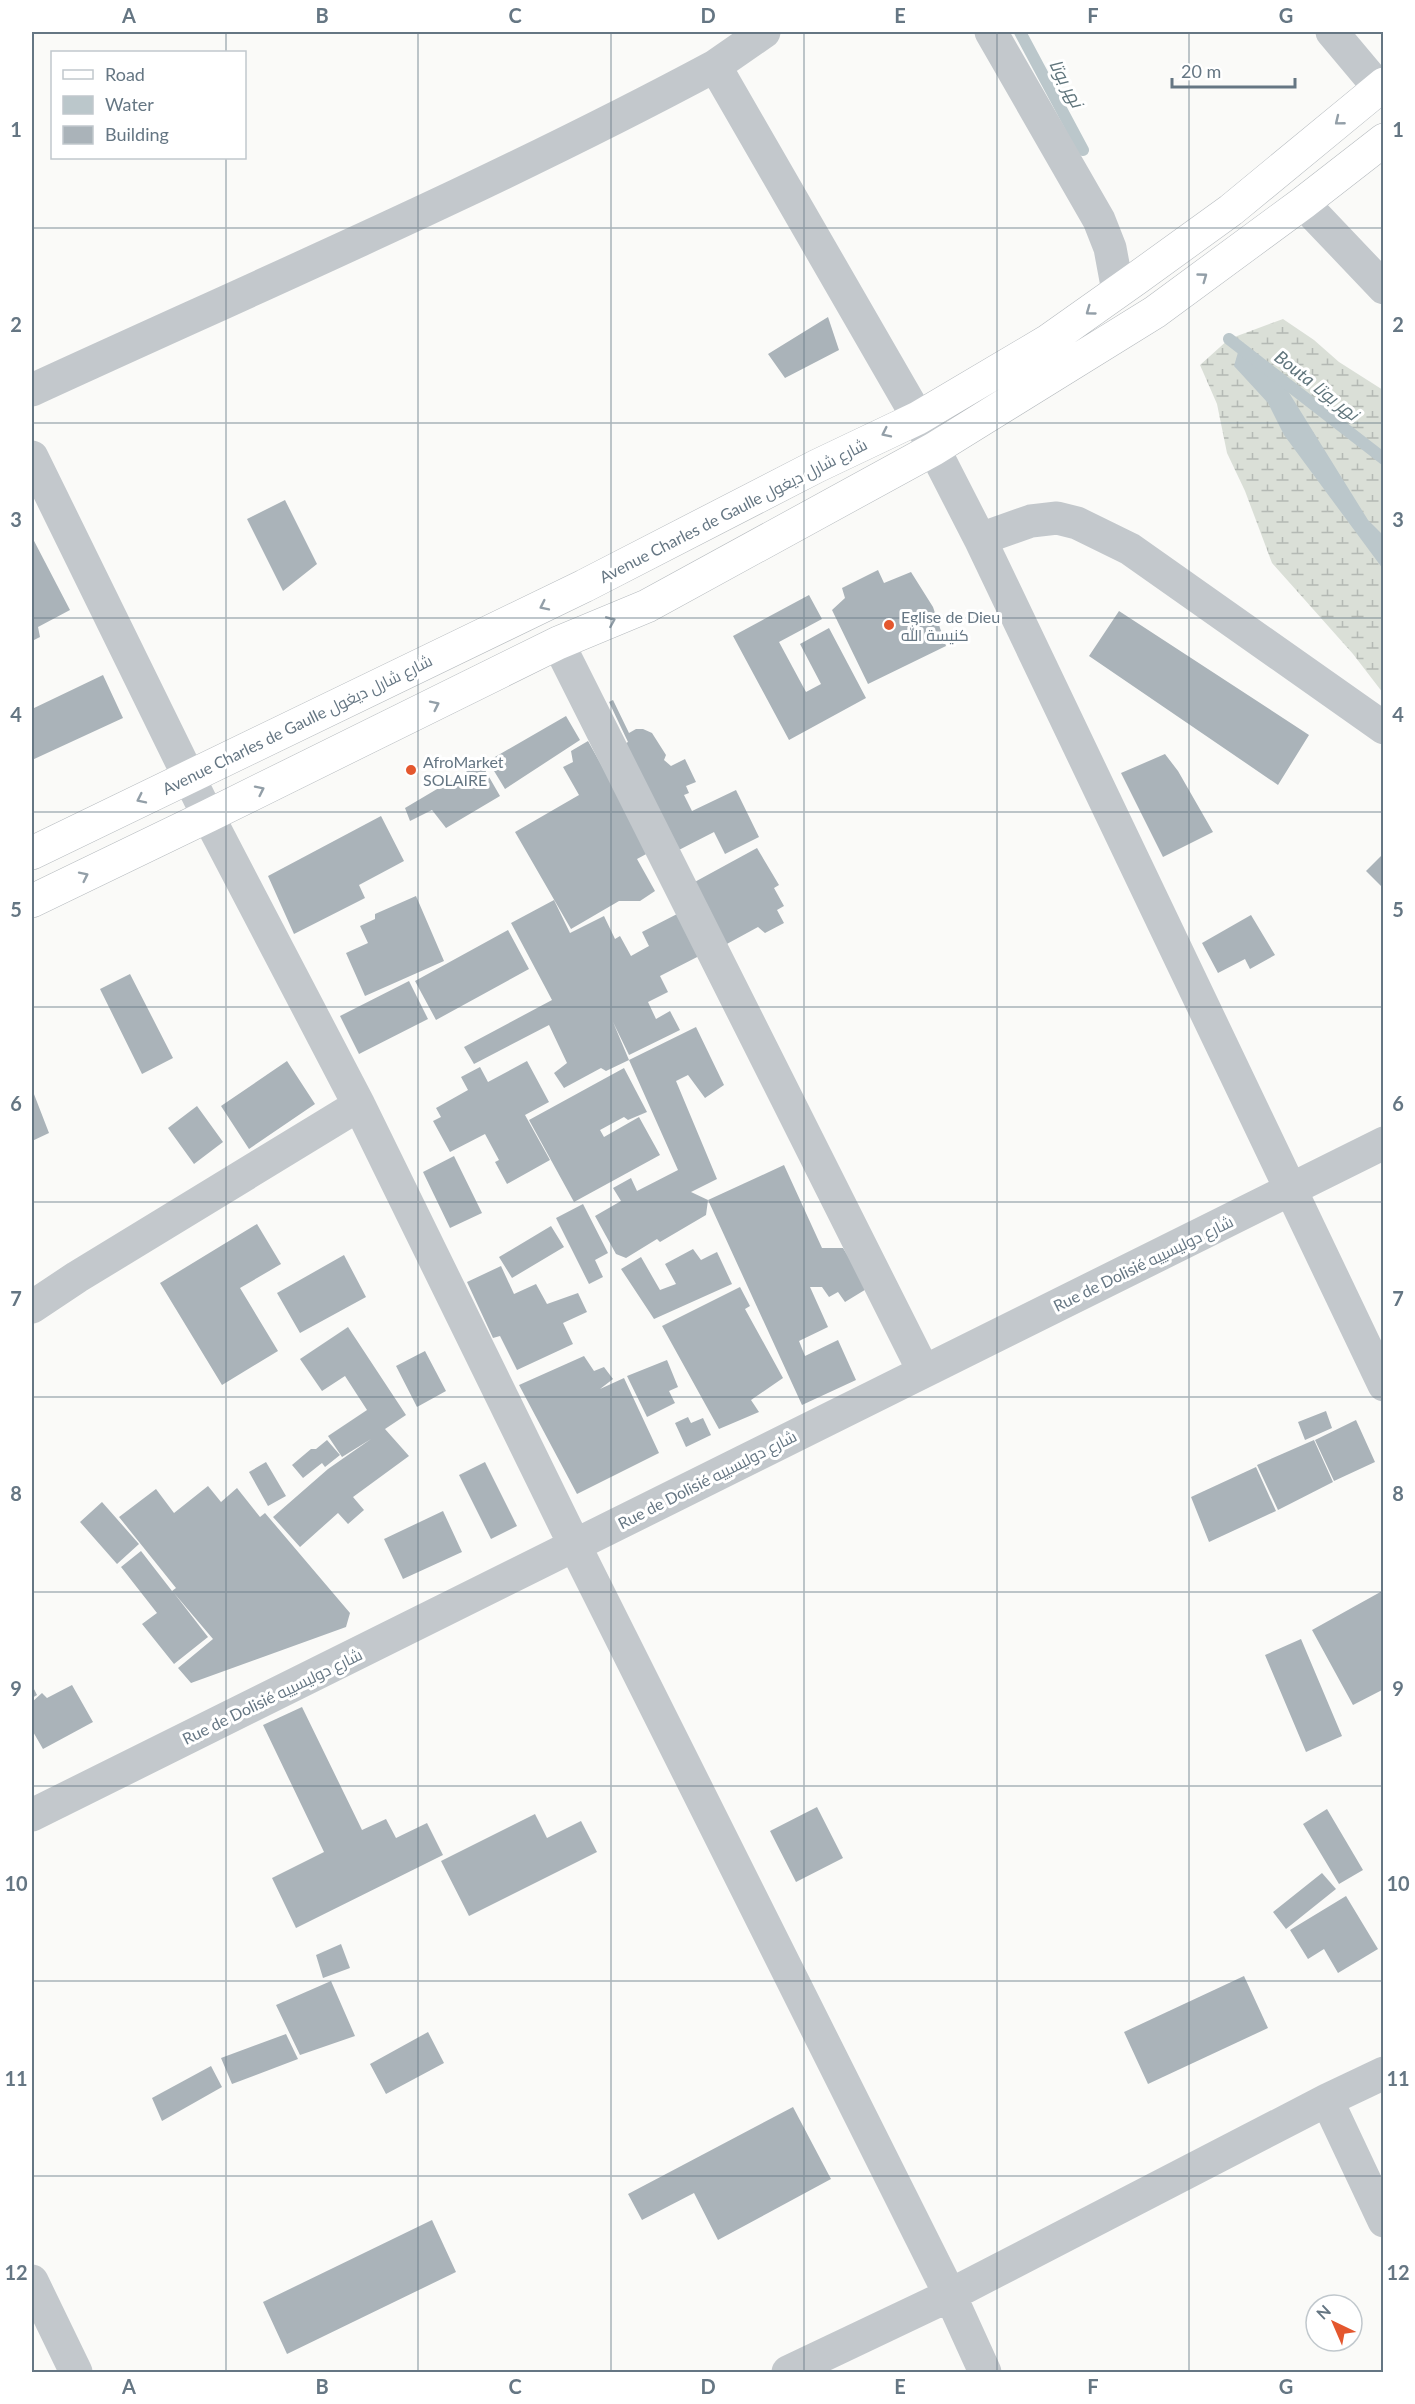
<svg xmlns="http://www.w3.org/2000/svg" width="1415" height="2404" font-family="Lato,Cairo,sans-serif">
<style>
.wetland{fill:url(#wetland-marsh)}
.water{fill:#bbc7cb}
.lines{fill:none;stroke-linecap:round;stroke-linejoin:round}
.stream{stroke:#bbc7cb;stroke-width:12}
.building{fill:#aab3b9}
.primary-casing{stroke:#b5babe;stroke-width:34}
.street{stroke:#c3c8cc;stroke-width:33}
.primary{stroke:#fff;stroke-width:33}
.oneway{stroke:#939fa8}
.grid{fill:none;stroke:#657683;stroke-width:1.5;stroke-opacity:0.55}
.poi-dot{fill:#e4572e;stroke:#fff;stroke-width:2}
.labels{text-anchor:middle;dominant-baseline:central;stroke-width:6;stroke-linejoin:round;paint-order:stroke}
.street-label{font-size:16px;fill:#657683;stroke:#fff}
.poi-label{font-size:16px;fill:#657683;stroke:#fff;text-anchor:start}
.water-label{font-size:18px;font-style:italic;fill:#60757c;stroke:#fff}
.neatline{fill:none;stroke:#657683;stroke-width:2}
.grid-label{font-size:20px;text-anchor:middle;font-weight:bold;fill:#657683}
</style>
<defs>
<pattern id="wetland-marsh" width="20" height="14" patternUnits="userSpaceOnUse" patternTransform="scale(1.5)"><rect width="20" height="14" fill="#dadfd7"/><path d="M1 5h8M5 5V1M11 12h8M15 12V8" fill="none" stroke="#b4b9b4"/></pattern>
</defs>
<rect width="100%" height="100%" fill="#fafaf8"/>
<path class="wetland" d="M1283 319 1314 340 1339 362 1383 390V693L1353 654 1272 563 1245 491 1227 453 1217 404 1200 365 1229 339Z"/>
<path class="water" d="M1241 342 1283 383 1368 520 1383 535V569L1284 435 1268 403 1234 366Z"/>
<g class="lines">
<path class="stream" d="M1020 32 1083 150
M1229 339 1384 459"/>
</g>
<path class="building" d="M828 317 839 350 785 378 768 354Z
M285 500 317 564 283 591 247 519Z
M32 537 70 610 38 627 40 637 32 641Z
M878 570 884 583 911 572 933 607 946 646 868 684 832 610 845 598 842 588Z
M809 595 822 619 779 642 806 692 821 684 800 644 829 628 866 698 789 740 733 636Z
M1119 611 1309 735 1278 785 1089 656Z
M103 675 123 718 32 760V709Z
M613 700 629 733 636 729H643L652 733 666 755 664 760 671 766 685 759 696 782 686 786 689 793 684 795 692 811 736 790 759 837 725 854 714 832 675 852 622 745 628 742 609 702Z
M566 716 580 740 505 789 488 761Z
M588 741 650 852 637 859 655 891 640 901H619L571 929 515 832 579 795 563 767 573 762 571 751Z
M1165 754 1178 771 1213 832 1163 857 1121 773Z
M481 763 500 796 446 828 432 810 410 821 405 808Z
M381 816 404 861 359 885 365 898 294 934 268 876Z
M757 848 779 885 774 888 784 906 777 910 784 923 765 933 758 927 725 945 691 884Z
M1382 855 1384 857V889L1366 871Z
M416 896 444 961 365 996 346 953 368 943 360 926 375 919V914Z
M554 900 570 933 604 916 615 939 620 936 631 956 649 946 642 932 681 912 703 954 660 976 668 992 648 1002 656 1019 670 1011 680 1030 629 1055 613 1022 629 1060 606 1071 601 1068 564 1088 554 1073 567 1063 549 1025 474 1064 464 1047 552 1000 511 923Z
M1251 915 1275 955 1250 969 1245 959 1218 973 1202 943Z
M508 930 529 969 436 1020 415 981Z
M130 974 173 1058 142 1074 100 989Z
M409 981 428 1019 359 1054 340 1016Z
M696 1027 724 1085 705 1098 688 1075 676 1081 717 1179 691 1192 708 1200 706 1215 660 1242 657 1239 626 1258 616 1254 595 1216 621 1201 613 1188 631 1178 637 1191 678 1170 629 1060Z
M287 1061 315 1104 249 1149 221 1106Z
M527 1061 549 1102 525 1115 550 1160 507 1184 495 1162 499 1160 485 1134 450 1152 433 1121 441 1117 436 1108 468 1090 461 1077 480 1067 488 1082Z
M624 1068 647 1112 628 1120 624 1117 600 1130 604 1137 639 1117 660 1155 574 1202 529 1120Z
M32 1089 49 1133 32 1141Z
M197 1106 223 1142 194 1164 168 1128Z
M454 1156 482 1213 450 1228 423 1172Z
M784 1165 822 1248H843L868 1288 845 1302 838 1292 829 1297 822 1287H810L828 1327 799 1341 805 1356 838 1340 856 1380 802 1405 708 1200Z
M583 1204 608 1253 595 1260 603 1277 589 1284 556 1218Z
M257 1224 281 1264 240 1288 278 1351 222 1385 160 1283Z
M551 1226 564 1247 512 1278 499 1257Z
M693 1249 701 1260 717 1252 732 1284 654 1319 621 1269 641 1257 660 1290 676 1284 665 1264Z
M344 1255 366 1297 300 1333 277 1293Z
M501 1266 514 1294 536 1284 547 1304 578 1293 587 1312 563 1323 573 1344 517 1370 500 1336 493 1338 467 1282Z
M740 1287 750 1306 745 1309 783 1378 751 1400 759 1412 719 1429 662 1326Z
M348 1327 406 1415 385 1429 409 1456 353 1497 364 1510 348 1524 338 1513 300 1547 273 1517 328 1469 371 1439 342 1457 328 1436 367 1410 345 1376 322 1391 300 1359Z
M425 1351 446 1391 417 1407 396 1366Z
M584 1356 594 1371 604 1367 613 1379 600 1389 624 1378 659 1453 577 1494 519 1385Z
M667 1360 678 1387 669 1391 675 1403 647 1417 627 1376Z
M1326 1411 1332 1428 1305 1440 1298 1422Z
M688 1417 691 1423 703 1418 711 1435 686 1447 675 1423Z
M1356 1420 1375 1462 1334 1481 1315 1440Z
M327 1440 340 1455 325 1467 322 1463 303 1478 292 1465 311 1449H316Z
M1314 1440 1333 1482 1278 1510 1257 1465Z
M266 1462 286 1496 268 1506 249 1472Z
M485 1462 517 1526 491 1539 459 1475Z
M1256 1467 1276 1511 1209 1542 1191 1497Z
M208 1486 221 1502 237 1488 260 1517 265 1513 350 1613 346 1627 191 1683 178 1668 213 1639 174 1593 208 1637 174 1664 142 1624 157 1613 121 1567 141 1551 172 1591 176 1588 119 1517 156 1489 174 1513Z
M102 1502 139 1544 117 1564 80 1522Z
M443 1511 462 1552 403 1579 384 1539Z
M1384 1590V1689L1353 1705 1312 1630Z
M1301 1639 1342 1736 1306 1752 1265 1655Z
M32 1685 37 1695 32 1698Z
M72 1685 93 1722 43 1749 32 1730V1702L42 1693 47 1698Z
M302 1707 362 1830 386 1819 396 1838 427 1823 443 1855 296 1928 272 1878 324 1852 263 1725Z
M817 1807 843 1858 796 1882 770 1831Z
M1327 1809 1363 1870 1339 1884 1303 1824Z
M535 1814 547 1838 581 1821 597 1852 469 1916 441 1861Z
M1322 1873 1336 1889 1286 1929 1273 1912Z
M1346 1896 1378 1949 1338 1973 1324 1949 1308 1959 1290 1930Z
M341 1944 350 1968 323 1978 316 1955Z
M1244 1976 1268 2028 1148 2084 1124 2032Z
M331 1981 355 2036 300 2055 276 2005Z
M428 2032 444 2063 386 2094 370 2064Z
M286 2034 298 2059 232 2084 221 2058Z
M211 2066 222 2087 162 2121 152 2098Z
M793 2107 831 2179 718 2240 694 2193 642 2220 628 2194Z
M432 2220 456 2272 287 2354 263 2302Z"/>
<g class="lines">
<defs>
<path id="primary" d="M32 853 584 586 817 466 918 418 1048 341 1137 278 1231 210 1384 84
M32 901 208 816 558 643 647 606 934 449 1155 312 1303 203 1384 140"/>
</defs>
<use href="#primary" class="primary-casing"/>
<path class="street" d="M991 32 1099 220 1110 248 1118 291
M1332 32 1379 88
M715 66 764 32
M1303 203 1384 288
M32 390C260 285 493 185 715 66L918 418 980 539 1384 1385
M32 457 208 816 359 1105 575 1546 950 2295 985 2372
M980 539 1031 521 1057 518 1077 523 1130 549 1384 728
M558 643 923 1370
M32 1307 77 1277 359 1105
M32 1815 1384 1143
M1327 2100 1384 2221
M32 2281 76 2372
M788 2372 950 2295 1327 2100 1384 2073"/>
<use href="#primary" class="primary"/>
</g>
<defs><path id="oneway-chevron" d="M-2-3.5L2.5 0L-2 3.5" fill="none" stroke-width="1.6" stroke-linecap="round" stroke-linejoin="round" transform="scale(1.5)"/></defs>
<g class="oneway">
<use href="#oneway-chevron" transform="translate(1339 121) rotate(141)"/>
<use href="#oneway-chevron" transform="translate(1203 277) rotate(-36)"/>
<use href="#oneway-chevron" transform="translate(1090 311) rotate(144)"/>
<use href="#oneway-chevron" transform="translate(886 433) rotate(154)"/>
<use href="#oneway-chevron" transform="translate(544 606) rotate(154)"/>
<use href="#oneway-chevron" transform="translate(611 621) rotate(-23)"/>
<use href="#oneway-chevron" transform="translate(435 705) rotate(-26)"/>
<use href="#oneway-chevron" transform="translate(260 790) rotate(-26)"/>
<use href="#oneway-chevron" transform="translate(141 799) rotate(154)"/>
<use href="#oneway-chevron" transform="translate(84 876) rotate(-26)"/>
</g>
<path class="grid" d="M226 32V52M418 32V2372M611 32V2372M804 32V2372M997 32V2372M1189 32V2372M226 158V2372M32 228H1384M32 423H1384M32 618H1384M32 812H1384M32 1007H1384M32 1202H1384M32 1397H1384M32 1592H1384M32 1786H1384M32 1981H1384M32 2176H1384"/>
<g class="poi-dot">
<circle cx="889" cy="625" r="6"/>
<circle cx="411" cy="770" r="6"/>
</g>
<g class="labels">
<g class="street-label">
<text transform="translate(733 510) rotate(-27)">Avenue Charles de Gaulle شارع شارل ديغول</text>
<text transform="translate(297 724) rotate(-26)">Avenue Charles de Gaulle شارع شارل ديغول</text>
<text transform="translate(1143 1263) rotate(-26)">Rue de Dolisié شارع دوليسييه</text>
<text transform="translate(707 1479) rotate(-27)">Rue de Dolisié شارع دوليسييه</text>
<text transform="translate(272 1696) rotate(-26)">Rue de Dolisié شارع دوليسييه</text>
</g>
<g class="poi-label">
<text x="901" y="616">Eglise de Dieu<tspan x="901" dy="18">كنيسة الله</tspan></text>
<text x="423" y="761">AfroMarket<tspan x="423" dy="18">SOLAIRE</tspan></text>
</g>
<g class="water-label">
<text transform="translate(1067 83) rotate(62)">نهر بوتا</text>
<text transform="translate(1317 385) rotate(38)">Bouta نهر بوتا</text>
</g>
</g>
<rect width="1415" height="2404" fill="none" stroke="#ffffff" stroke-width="66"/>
<rect x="51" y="51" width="195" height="108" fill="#ffffff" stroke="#c1c8cd" stroke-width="1.5"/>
<rect x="63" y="70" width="30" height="9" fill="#ffffff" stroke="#c1c8cd" stroke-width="1.5"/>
<text x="105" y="81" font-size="18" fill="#657683">Road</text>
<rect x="63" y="96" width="30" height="18" fill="#bbc7cb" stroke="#c1c8cd" stroke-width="1.5"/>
<text x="105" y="111" font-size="18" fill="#657683">Water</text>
<rect x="63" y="126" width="30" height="18" fill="#aab3b9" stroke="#c1c8cd" stroke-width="1.5"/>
<text x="105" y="141" font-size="18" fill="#657683">Building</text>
<g transform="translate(1334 2323) rotate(316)"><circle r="28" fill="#ffffff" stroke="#c1c8cd" stroke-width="1.5"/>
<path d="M0-4.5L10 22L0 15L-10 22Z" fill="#e4572e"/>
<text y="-9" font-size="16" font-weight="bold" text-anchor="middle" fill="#657683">N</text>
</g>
<path d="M1172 78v9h123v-9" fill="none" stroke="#657683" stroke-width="3"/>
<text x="1181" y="78" font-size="18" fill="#657683" stroke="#ffffff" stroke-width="4.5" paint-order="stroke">20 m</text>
<rect x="33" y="33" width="1349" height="2338" class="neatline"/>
<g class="grid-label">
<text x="129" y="23">A</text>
<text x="322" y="23">B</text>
<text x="515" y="23">C</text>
<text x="708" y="23">D</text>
<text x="900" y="23">E</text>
<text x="1093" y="23">F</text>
<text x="1286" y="23">G</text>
<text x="16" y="137">1</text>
<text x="1398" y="137">1</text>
<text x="16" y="332">2</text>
<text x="1398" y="332">2</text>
<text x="16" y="527">3</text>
<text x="1398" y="527">3</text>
<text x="16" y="722">4</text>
<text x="1398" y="722">4</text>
<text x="16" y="917">5</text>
<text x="1398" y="917">5</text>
<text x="16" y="1111">6</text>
<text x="1398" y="1111">6</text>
<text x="16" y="1306">7</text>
<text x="1398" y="1306">7</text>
<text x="16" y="1501">8</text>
<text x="1398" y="1501">8</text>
<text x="16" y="1696">9</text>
<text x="1398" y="1696">9</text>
<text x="16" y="1891">10</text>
<text x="1398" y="1891">10</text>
<text x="16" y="2086">11</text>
<text x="1398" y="2086">11</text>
<text x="16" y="2280">12</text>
<text x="1398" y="2280">12</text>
<text x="129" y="2394">A</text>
<text x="322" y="2394">B</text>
<text x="515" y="2394">C</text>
<text x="708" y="2394">D</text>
<text x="900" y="2394">E</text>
<text x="1093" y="2394">F</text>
<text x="1286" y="2394">G</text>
</g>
</svg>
